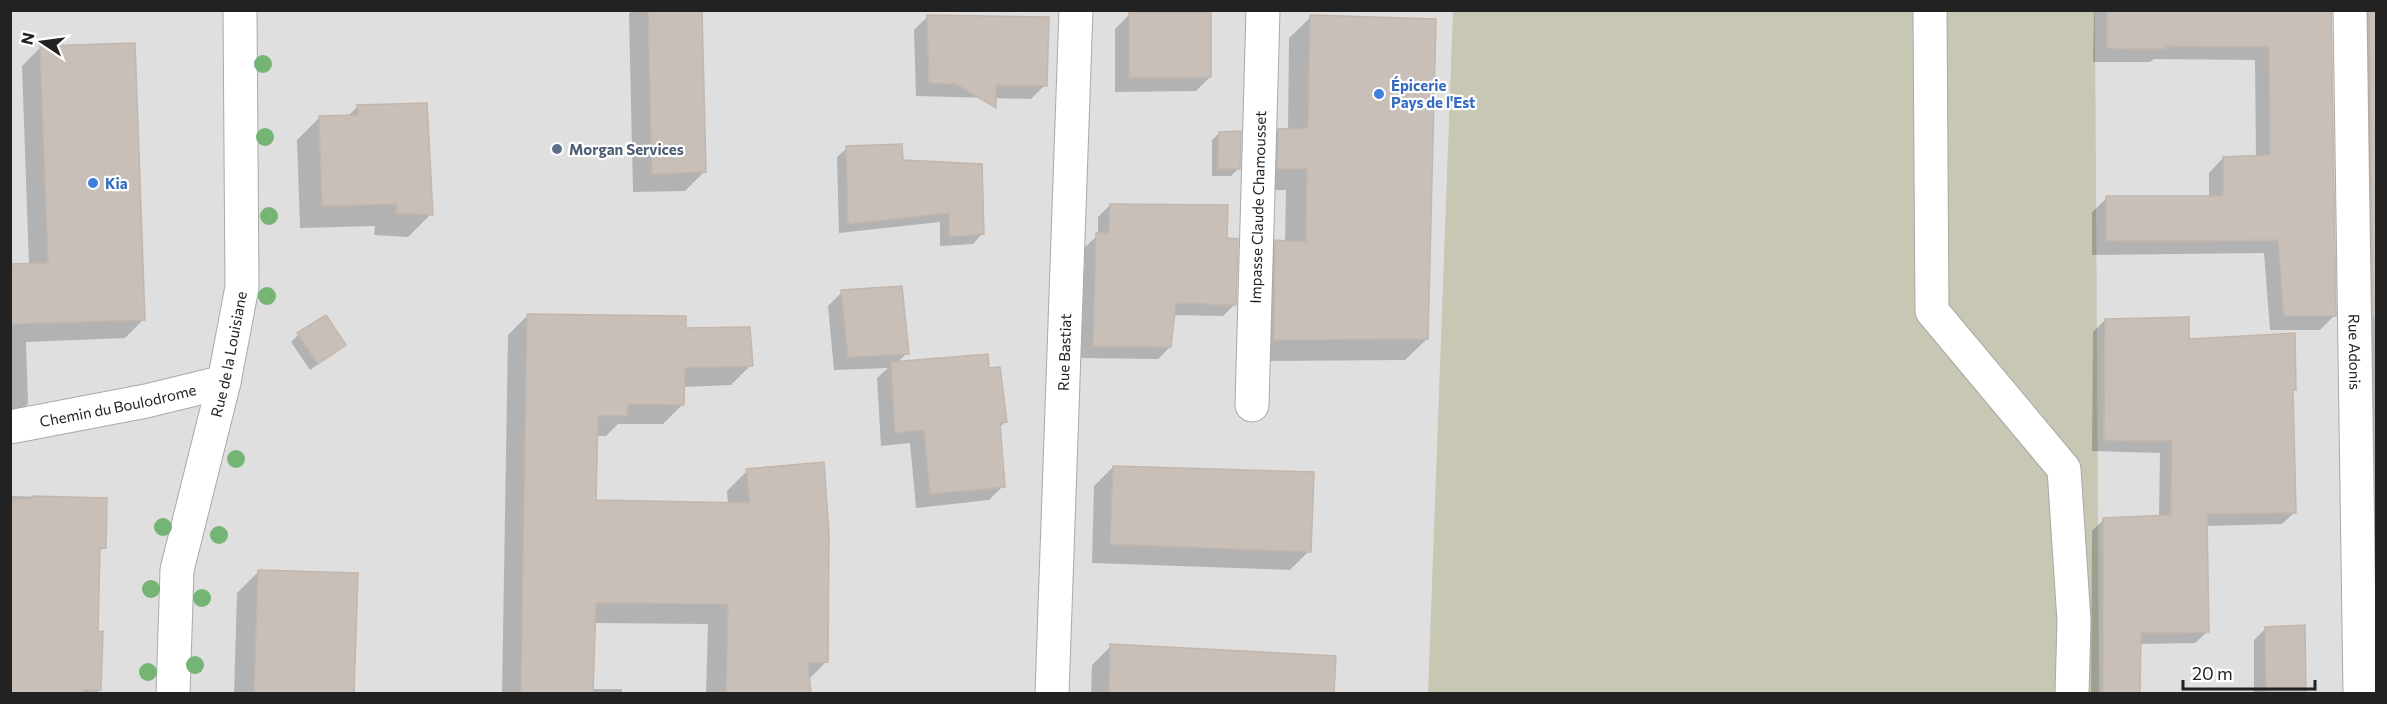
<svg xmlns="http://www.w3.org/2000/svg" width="2387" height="704" font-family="Commissioner,sans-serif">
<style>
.residential{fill:#e0dfdf}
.construction{fill:#c7c7b4}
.shadow{fill:#0003}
.building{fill:#c7bfb8;stroke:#c4b6ab;stroke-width:1.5}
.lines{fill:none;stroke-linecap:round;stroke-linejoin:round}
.minor-casing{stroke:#a9a9a9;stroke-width:35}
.minor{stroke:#fff;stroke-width:33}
.tree{fill:#74b475}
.shop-dot{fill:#3f7fe0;stroke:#fff;stroke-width:2}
.service-dot{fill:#5c6f8a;stroke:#fff;stroke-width:2}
.labels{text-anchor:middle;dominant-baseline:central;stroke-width:4.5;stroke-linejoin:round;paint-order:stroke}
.shop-label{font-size:15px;font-weight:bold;fill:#366cbe;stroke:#fff;text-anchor:start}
.service-label{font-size:15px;font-weight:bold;fill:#4e5e75;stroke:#fff;text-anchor:start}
.street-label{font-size:15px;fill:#222;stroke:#fff}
</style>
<rect width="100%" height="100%" fill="#f2efe9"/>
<path class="residential" d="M11 11H2376V693H11Z"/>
<path class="construction" d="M1453 11H2095L2099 693H1428Z"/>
<path class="shadow" d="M632 10H700L704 172 685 191 633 192 629 14Z
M2094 10H2330L2334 316 2320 330H2270L2264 253 2092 255V212L2107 198H2209V173L2223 158 2256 157 2255 60 2154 59 2150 62H2093Z
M2348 10H2376V603H2364Z
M1129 15 1210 77 1196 91 1115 92V29Z
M928 16 1045 85 1031 99 916 96 914 30Z
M1311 17 1427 339 1405 360 1253 361 1254 264 1276 242H1285L1286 190H1256L1257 152 1279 130H1288L1289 38Z
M41 47 144 319 125 338 26 342 28 404 10 421V265H29L22 66Z
M357 107 431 214 408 237 374 235 375 226 300 228 297 140 319 118 348 116Z
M1219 133 1238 169 1231 176H1212V140Z
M847 148 901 161 982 234 973 244 940 246V222L839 233 837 157Z
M1110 205 1226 239 1235 304 1223 316 1173 315 1170 347 1158 359 1081 358 1085 247 1098 235V217Z
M842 292 907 353 897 363 988 369 1005 422 999 428 1003 486 989 500 916 508 910 443 881 446 877 378 888 368 834 370 828 306Z
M528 315 684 330 751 365 731 385 683 387V404L663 424H618L606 436H596L595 502 728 504 727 491 747 471 826 662 808 680 809 694H706L708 624 594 623 592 689H622V694H502L508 335Z
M2105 320 2187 340 2294 390 2292 392 2295 512 2282 524 2206 526 2208 631 2195 643 2139 644 2138 694H2091L2092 531 2104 519 2159 517 2160 453 2092 451 2093 332Z
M298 335 344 345 310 370 291 342Z
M1113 467 1309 551 1290 570 1092 563 1094 486Z
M10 496 105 499 104 547 98 553 96 633 100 690 96 694H10Z
M258 572 357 575 353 694H234L237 593Z
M2303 627 2304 694H2254V640L2266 628Z
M1111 646 1334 658 1332 694H1091L1092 665Z"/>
<path class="building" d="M648 10H702L706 172 652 174Z
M2107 10H2331L2336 316H2284L2278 240 2106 241V196H2223V157L2270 155 2269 47 2166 46V49L2107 48Z
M2369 10H2376V317H2373Z
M1211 12V77L1129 78V13Z
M927 15 1049 17 1047 86 996 85V108L956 84 929 83Z
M1310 15 1436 19 1428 339 1274 340 1275 240 1306 242 1307 169H1277L1278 129 1308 128Z
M135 43 145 320 10 324V264L48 263 40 46Z
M427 103 433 215 396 213 397 204 322 206 319 116 358 115 357 105Z
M1241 131 1240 169H1218L1219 132Z
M902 144 903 160 982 164 984 234 949 237V213L848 224 846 146Z
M1110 204 1228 205 1227 238 1238 239 1236 305 1176 303 1171 347 1093 346 1096 233H1109Z
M902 286 909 354 848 357 841 290Z
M527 314 686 316V328L750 327 753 366 685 368 684 405 628 404 627 416H598L596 500 750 503 746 469 824 462 829 534 828 662 808 663 811 693H726L728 604 596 603 593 693H521Z
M326 315 346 345 318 364 297 333Z
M2189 317V339L2295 333 2296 390H2293L2296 513 2207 514 2209 632 2141 633 2140 693H2103V518L2171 515 2172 441 2104 440 2105 319Z
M988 354 989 368 1000 367 1007 422 1000 423 1005 487 930 494 924 430 895 433 891 362Z
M1113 466 1314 472 1311 552 1110 544Z
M32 496 107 498 106 548H100L98 632 103 631 101 690H83V693H10V499H31Z
M258 570 358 573 354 693H254Z
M2305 625 2306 693H2266L2265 627Z
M1110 644 1336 656 1334 693H1109Z"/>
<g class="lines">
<defs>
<g id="minor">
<path d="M1930 10 1932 311 2064 469 2074 621 2072 694"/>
<path id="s1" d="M2350 10 2360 694"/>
<path id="s2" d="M1252 405 1263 10"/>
<path id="s3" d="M10 427 146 401 224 382"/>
<path id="s4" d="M173 694 177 570 224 382 242 287 240 10"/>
<path id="s5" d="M1052 694 1076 10"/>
</g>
</defs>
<use href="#minor" class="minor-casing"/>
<use href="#minor" class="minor"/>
</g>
<g class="tree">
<circle cx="263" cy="64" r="9"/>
<circle cx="265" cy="137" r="9"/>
<circle cx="269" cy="216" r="9"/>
<circle cx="267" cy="296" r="9"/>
<circle cx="236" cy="459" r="9"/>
<circle cx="163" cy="527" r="9"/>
<circle cx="219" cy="535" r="9"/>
<circle cx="151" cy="589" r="9"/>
<circle cx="202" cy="598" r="9"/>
<circle cx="195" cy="665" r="9"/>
<circle cx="148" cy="672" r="9"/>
</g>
<g class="shop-dot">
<circle cx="1379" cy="94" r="6"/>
<circle cx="93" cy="183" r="6"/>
</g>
<circle class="service-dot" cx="557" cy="149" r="6"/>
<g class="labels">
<g class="shop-label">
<text x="1391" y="85">Épicerie<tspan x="1391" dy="17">Pays de l'Est</tspan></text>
<text x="105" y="183">Kia</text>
</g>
<g class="service-label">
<text x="569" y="149">Morgan Services</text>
</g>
<g class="street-label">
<text stroke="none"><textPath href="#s2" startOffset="198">Impasse Claude Chamousset</textPath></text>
<text stroke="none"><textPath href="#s5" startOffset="342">Rue Bastiat</textPath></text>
<text stroke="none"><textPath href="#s1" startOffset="342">Rue Adonis</textPath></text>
<text stroke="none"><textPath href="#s4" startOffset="346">Rue de la Louisiane</textPath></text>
<text stroke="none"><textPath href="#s3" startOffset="110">Chemin du Boulodrome</textPath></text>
</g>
</g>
<rect width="2387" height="704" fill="none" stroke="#222222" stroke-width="24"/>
<g transform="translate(42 42) rotate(283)" stroke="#ffffff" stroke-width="4.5" paint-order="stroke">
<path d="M0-4.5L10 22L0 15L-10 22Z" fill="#222222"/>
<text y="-9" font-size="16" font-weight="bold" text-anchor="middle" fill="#222222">N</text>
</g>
<path d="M2183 680v9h132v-9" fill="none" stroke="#222222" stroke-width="3"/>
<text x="2192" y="680" font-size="18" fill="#222222" stroke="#ffffff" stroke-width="4.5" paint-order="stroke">20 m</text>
</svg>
